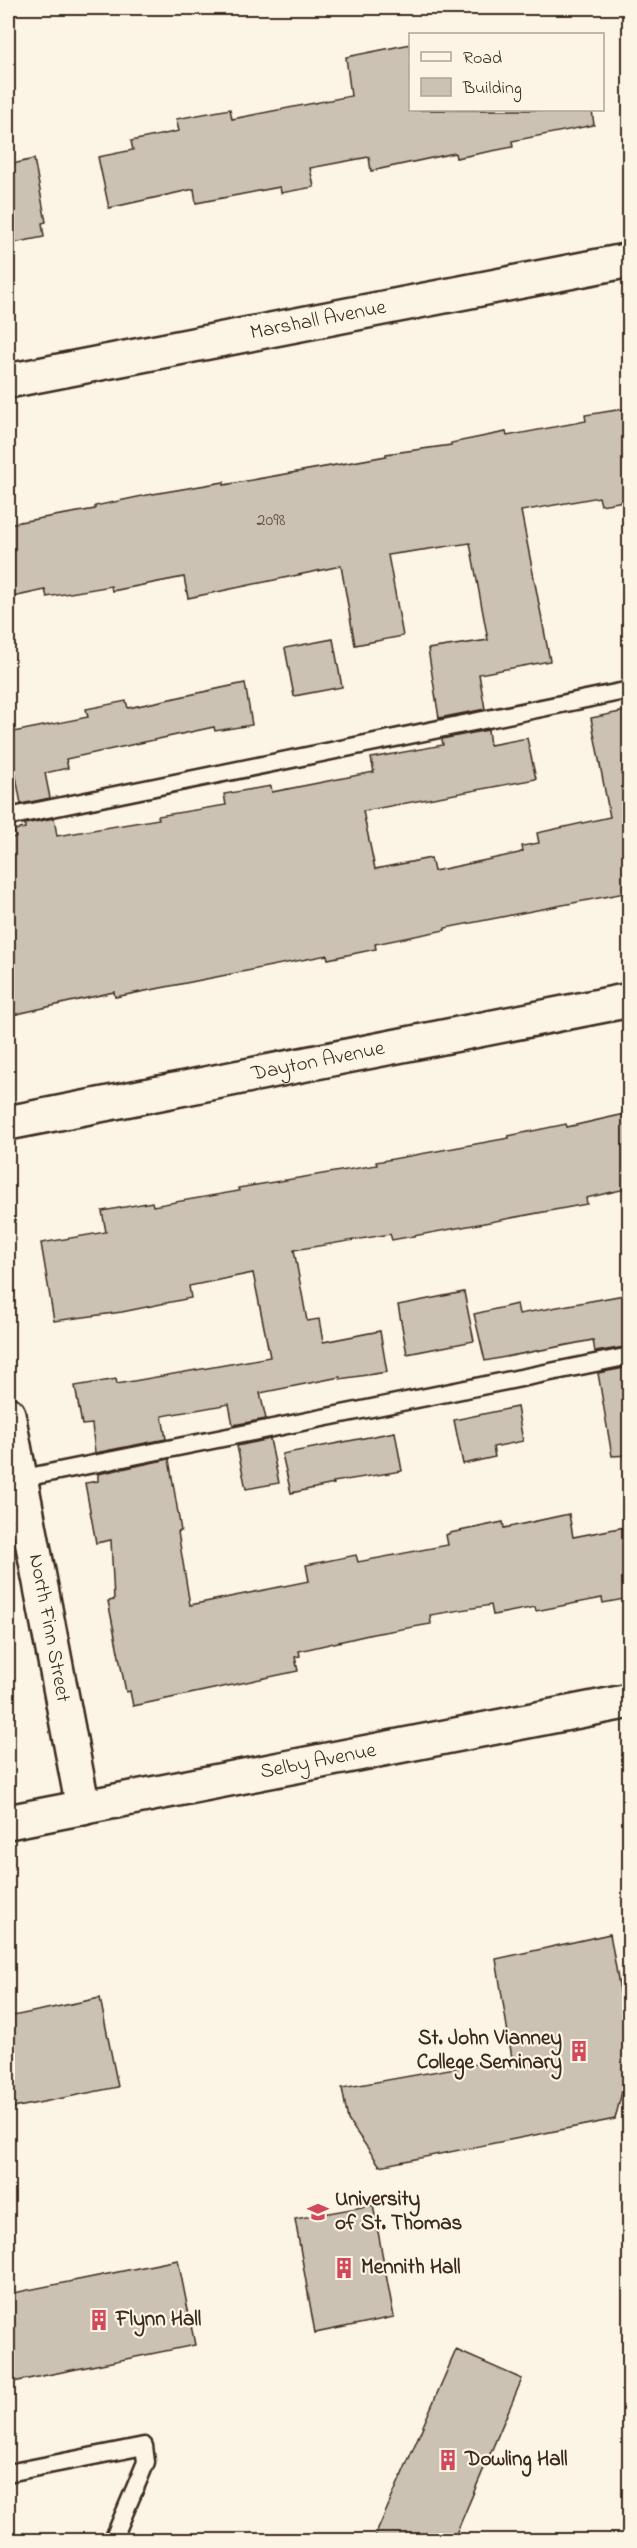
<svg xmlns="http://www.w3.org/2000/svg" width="637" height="2548" font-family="'Indie Flower',sans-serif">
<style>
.building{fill:#ccc2b3;stroke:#3b2a1e;stroke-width:1.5}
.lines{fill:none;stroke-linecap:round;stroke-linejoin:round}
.service-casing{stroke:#3b2a1e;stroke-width:21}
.minor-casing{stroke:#3b2a1e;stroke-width:38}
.primary-casing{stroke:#3b2a1e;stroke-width:38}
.service{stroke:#fcf5e5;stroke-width:16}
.minor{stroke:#fcf5e5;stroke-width:33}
.primary{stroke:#fcf5e5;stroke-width:33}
.labels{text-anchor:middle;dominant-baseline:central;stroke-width:4.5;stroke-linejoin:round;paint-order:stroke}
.number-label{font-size:18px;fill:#5f5043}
.street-label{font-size:21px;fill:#3b2a1e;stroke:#fcf5e5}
.poi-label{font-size:21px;font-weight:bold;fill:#3b2a1e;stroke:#fcf5e5;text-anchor:start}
</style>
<rect width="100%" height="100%" fill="#fcf5e5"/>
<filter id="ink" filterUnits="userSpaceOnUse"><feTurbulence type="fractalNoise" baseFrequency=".0167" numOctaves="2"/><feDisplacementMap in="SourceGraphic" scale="12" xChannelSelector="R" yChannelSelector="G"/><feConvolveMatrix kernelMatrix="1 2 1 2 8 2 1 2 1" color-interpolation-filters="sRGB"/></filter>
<g filter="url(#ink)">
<path class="building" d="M411 44V110H592L594 125 512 141 513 147 456 158 455 153 371 171 369 157 310 168 314 187 281 193 280 187 196 203 194 189 109 208 98 157 133 150 131 141 179 131 176 119 230 109 232 119 351 96 346 57Z
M34 159 46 222 42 223 44 237 8 244V165Z
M630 408V500L601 505 599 497 521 511 550 661 479 674 485 709 439 718 428 649 488 640 470 543 388 555 403 636 355 645 341 566 188 598 184 577 112 591 111 586 47 597 45 590 8 598V524L95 509V506L147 495 224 482V485L386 456V454L451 445V443L506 432 507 436 586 421 585 415Z
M333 639 342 687 294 696 285 648Z
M245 683 252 725 215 731 214 727 66 759 68 768 45 773 50 798 21 804 8 733 88 717 86 709 126 701 128 708Z
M630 710V892L445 928V930L375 944 376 949 328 959 327 955 115 997 114 992 8 1016V838L16 837 14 830 25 828V824L54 818 57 836 159 819 158 816 226 805 224 794 271 786 272 792 374 772 371 758 443 745 442 739 488 730 490 745 527 738 536 779 363 811 375 869 431 858 434 871 519 853 523 851 522 846 539 843 537 833 610 817 591 718Z
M625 1114 630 1135V1188L586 1198 587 1204 392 1240 390 1234 294 1250 307 1321 319 1319 323 1342 380 1331 387 1372 340 1379V1377L260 1393 266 1419 233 1425 229 1404 162 1416 166 1439 95 1453 92 1424 82 1425 75 1386 116 1379 117 1384 270 1357 253 1273 189 1286 191 1298 122 1312 54 1321 41 1243 106 1232 102 1211 152 1202 153 1206 239 1191 238 1188 377 1165 376 1162 509 1138 508 1136 566 1124 567 1127Z
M464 1292 474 1341 407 1354 398 1305Z
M630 1294V1346L595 1352 593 1340 485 1361 474 1314 517 1304 519 1314Z
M630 1367V1455L612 1456 598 1373Z
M517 1407 523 1441 493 1447 495 1457 463 1464 454 1420Z
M395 1432 402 1471 333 1482 334 1484 291 1493 282 1454Z
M270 1439 279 1483 246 1489 237 1446Z
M169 1459 181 1531 178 1532 190 1605 309 1581 306 1565 356 1555 358 1562 448 1545 446 1535 450 1533 503 1522 504 1528 569 1514 573 1537 630 1526V1598L603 1603 602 1598 536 1611 535 1607 493 1615 491 1605 430 1615 431 1624 373 1634 299 1651 300 1656 295 1657 298 1671 133 1706 130 1691 126 1692 108 1601 114 1600 111 1540 96 1543 85 1483 98 1481V1474Z
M610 1934 630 2048V2061L615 2119 380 2166 348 2120 342 2088 512 2058 496 1959Z
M100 1998 118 2087 8 2109V2017Z
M373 2205 394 2317 315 2333 295 2219Z
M178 2260 195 2345 8 2383V2294Z
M456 2350 522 2379 453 2541H373Z"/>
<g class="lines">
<defs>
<path id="service" d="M8 817 630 690
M14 1480 630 1356
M8 2473 144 2446 146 2462 113 2540"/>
<g id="minor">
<path id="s1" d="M8 1123 630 1000"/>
<path id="s2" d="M8 1414 83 1808"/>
<path id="s3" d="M8 1822 630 1701"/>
</g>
<g id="primary">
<path id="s4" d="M8 381 630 260"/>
</g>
</defs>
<use href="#service" class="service-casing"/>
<use href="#minor" class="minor-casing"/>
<use href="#primary" class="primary-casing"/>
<use href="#service" class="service"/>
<use href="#minor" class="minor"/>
<use href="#primary" class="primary"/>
</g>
</g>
<defs>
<symbol id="building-bare" viewBox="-9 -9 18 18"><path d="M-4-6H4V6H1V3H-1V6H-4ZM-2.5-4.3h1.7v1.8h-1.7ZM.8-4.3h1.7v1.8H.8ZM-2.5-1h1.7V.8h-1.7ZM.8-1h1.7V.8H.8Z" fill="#d1495b" stroke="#fcf5e5" stroke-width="2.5" paint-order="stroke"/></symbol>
<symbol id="university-bare" viewBox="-9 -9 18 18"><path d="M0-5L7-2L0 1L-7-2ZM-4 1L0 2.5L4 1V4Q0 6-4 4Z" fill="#d1495b" stroke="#fcf5e5" stroke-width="2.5" paint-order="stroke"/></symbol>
</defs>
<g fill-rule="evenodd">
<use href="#building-bare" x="564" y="2036" width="30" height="30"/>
<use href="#university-bare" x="303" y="2197" width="30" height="30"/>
<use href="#building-bare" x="329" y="2253" width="30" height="30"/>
<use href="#building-bare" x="84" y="2305" width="30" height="30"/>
<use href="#building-bare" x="433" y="2445" width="30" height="30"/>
</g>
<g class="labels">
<g class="number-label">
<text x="271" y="521">2098</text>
</g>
<g class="street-label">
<text stroke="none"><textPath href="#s4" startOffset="316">Marshall Avenue</textPath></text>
<text stroke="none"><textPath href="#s1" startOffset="316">Dayton Avenue</textPath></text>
<text stroke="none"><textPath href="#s2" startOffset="218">North Finn Street</textPath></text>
<text stroke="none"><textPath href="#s3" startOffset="316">Selby Avenue</textPath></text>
</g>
<g class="poi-label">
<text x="562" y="2039" text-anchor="end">St. John Vianney<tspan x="562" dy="24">College Seminary</tspan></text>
<text x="335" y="2200">University<tspan x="335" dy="24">of St. Thomas</tspan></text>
<text x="361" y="2268">Mennith Hall</text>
<text x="116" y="2320">Flynn Hall</text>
<text x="465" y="2460">Dowling Hall</text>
</g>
</g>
<rect width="637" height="2548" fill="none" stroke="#fcf5e5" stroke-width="30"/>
<rect x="15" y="15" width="607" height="2518" fill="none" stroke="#3b2a1e" stroke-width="2" filter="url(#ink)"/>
<rect x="409" y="33" width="195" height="78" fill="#fcf5e5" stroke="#afa495" stroke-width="1.5"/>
<rect x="421" y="52" width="30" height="9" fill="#fcf5e5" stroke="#afa495" stroke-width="1.5"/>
<text x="463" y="63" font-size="18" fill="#3b2a1e">Road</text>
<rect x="421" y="78" width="30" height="18" fill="#ccc2b3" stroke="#afa495" stroke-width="1.5"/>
<text x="463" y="93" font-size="18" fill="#3b2a1e">Building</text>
</svg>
